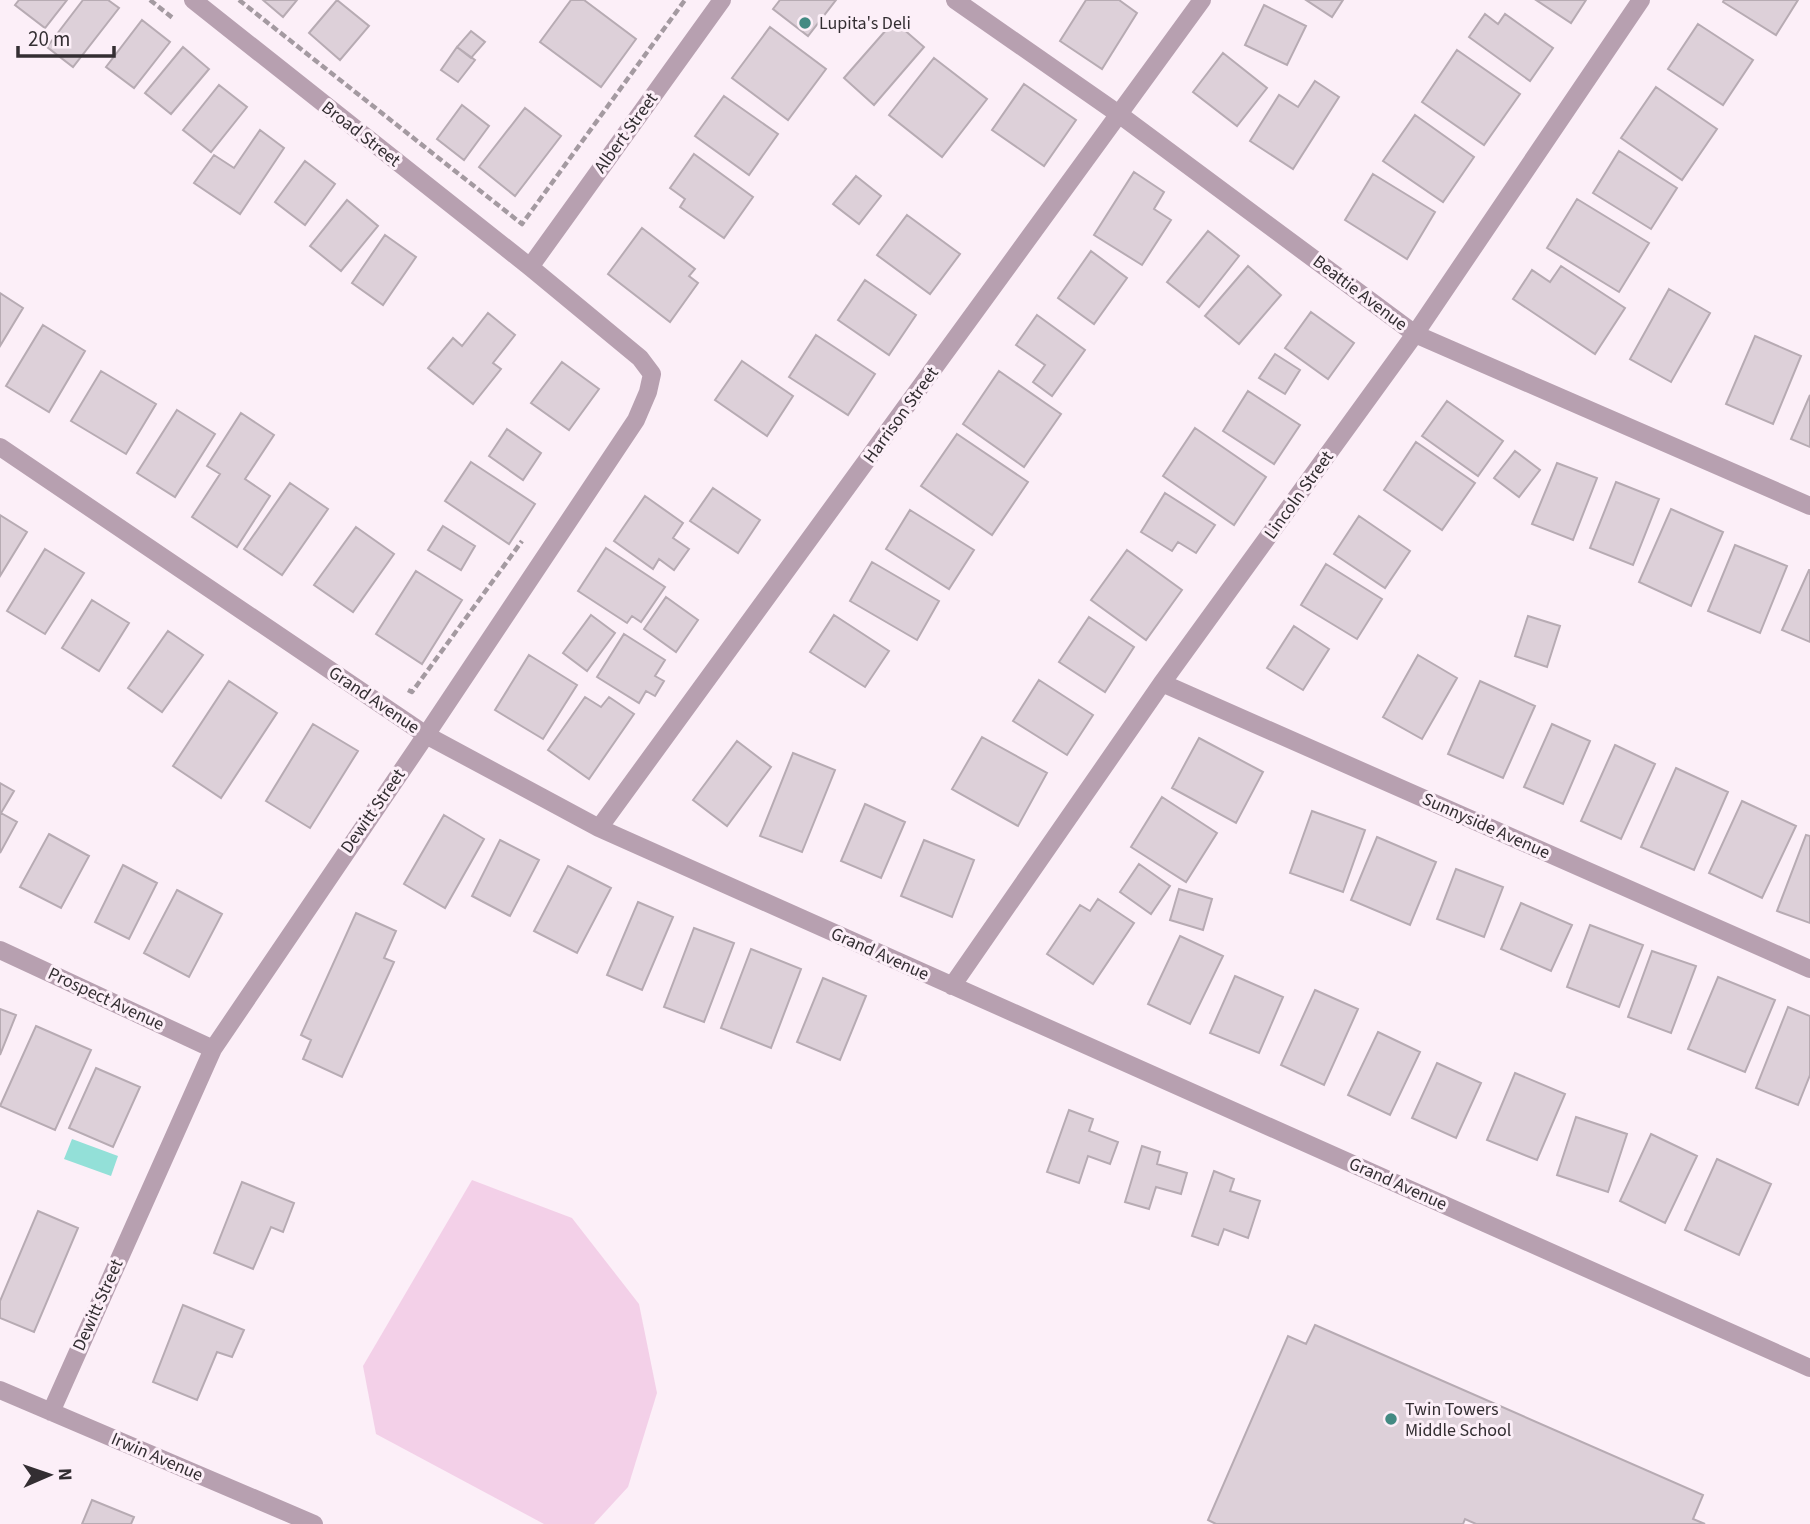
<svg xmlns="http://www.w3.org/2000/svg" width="1810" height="1524" font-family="'Source Sans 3',sans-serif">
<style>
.green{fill:#f3d0e8}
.water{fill:#93e0d8}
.building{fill:#ddd0d9;stroke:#b7abb3;stroke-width:2}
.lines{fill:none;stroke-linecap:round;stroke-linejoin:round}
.path{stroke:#a49aa1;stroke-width:4.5;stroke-dasharray:7 3.5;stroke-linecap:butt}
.minor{stroke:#b7a0b0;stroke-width:18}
.poi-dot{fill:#438a83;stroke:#fceff8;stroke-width:2.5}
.labels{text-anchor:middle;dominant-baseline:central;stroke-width:6;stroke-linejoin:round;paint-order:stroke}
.poi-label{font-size:18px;fill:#332e32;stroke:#fceff8;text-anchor:start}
.street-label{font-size:18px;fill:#332e32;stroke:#fceff8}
</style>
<rect width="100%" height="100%" fill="#fceff8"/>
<path class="green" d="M472 1180 572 1218 639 1304 657 1393 628 1487 594 1524H544L376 1434 363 1366Z"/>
<path class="water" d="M72 1139 118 1156 111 1176 64 1159Z"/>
<path class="building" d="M19 0H67L45 28 15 5Z
M83 0H108L119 8 73 67 47 47Z
M263 0H297L283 17Z
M337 0 369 26 340 60 309 33Z
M571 0H584L636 39 601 87 540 42Z
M780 0H836L808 36 773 9Z
M1086 0H1119L1137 13 1102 69 1060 41Z
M1306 0H1343L1332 17Z
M1536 0H1586L1571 23Z
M1724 0H1798L1776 35 1723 2Z
M1264 5 1306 26 1287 65 1245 45Z
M1485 14 1498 24 1505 14 1553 48 1530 81 1469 37Z
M142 20 170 42 134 88 106 67Z
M894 21 924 47 874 105 844 78Z
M1698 24 1753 60 1723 105 1668 69Z
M770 27 826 69 788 120 732 78Z
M471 31 485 42 471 58 457 47Z
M183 47 209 69 171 114 145 93Z
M457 47 475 60 458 82 441 70Z
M1457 50 1520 94 1484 145 1422 102Z
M1223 53 1267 88 1237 126 1193 92Z
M934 58 987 99 942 157 889 115Z
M1315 81 1339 97 1293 169 1250 141 1279 95 1298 107Z
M1024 84 1076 120 1044 166 992 130Z
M219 85 247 107 211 152 183 130Z
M1656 87 1717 129 1682 180 1621 138Z
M724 96 778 134 749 175 695 136Z
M462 105 489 126 464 160 437 139Z
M525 108 561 136 515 196 479 167Z
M1415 115 1474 157 1443 202 1383 161Z
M260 130 284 148 240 214 194 183 214 155 234 168Z
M1619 151 1677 188 1651 229 1593 193Z
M694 154 753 197 724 238 680 207 685 199 670 188Z
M305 161 335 184 305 225 275 202Z
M1134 172 1164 192 1154 209 1171 220 1142 265 1094 235Z
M1373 174 1435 212 1407 259 1345 220Z
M856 176 881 196 859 224 833 204Z
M1577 199 1649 243 1619 292 1547 248Z
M347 200 378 226 341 271 310 246Z
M907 215 960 254 930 294 877 255Z
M642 228 695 269 689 276 698 283 670 322 608 274Z
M1208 231 1239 256 1199 307 1167 282Z
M385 235 416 257 383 305 352 283Z
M1091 251 1127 278 1094 324 1058 298Z
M1248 266 1281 295 1239 344 1205 316Z
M1561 266 1625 308 1595 354 1513 299 1532 270 1550 282Z
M865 280 916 315 889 355 838 320Z
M1669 289 1710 313 1671 382 1630 359Z
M0 293 23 308 0 346Z
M1311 312 1354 343 1328 379 1285 348Z
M488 313 515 335 493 363 501 369 473 404 428 368 453 338 462 346Z
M1037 315 1085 350 1052 396 1033 382 1045 365 1016 345Z
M43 325 85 351 49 412 6 386Z
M816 335 875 374 848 415 789 377Z
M1755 336 1801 356 1773 424 1726 404Z
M1275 354 1300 370 1285 394 1259 378Z
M742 361 793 396 767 436 715 400Z
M562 362 599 389 569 430 531 403Z
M101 371 156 404 126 454 71 421Z
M999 371 1061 414 1024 467 963 424Z
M1248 391 1300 425 1274 464 1223 431Z
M1810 395V447L1791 439Z
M1447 401 1503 441 1478 476 1422 436Z
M177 410 215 434 175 497 137 473Z
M241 413 274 435 245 479 270 496 237 547 192 517 220 474 207 466Z
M1195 428 1266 477 1234 525 1163 476Z
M507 429 541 453 523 480 489 456Z
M957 434 1028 482 992 535 921 486Z
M1416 442 1475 483 1442 530 1384 490Z
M1515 451 1540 470 1519 497 1494 478Z
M471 462 535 504 509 544 445 501Z
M1557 463 1597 478 1573 540 1532 524Z
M1616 482 1659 499 1633 565 1590 548Z
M290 483 328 509 282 575 244 549Z
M713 488 760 520 738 553 690 521Z
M1165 493 1215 525 1196 553 1178 542 1172 551 1141 532Z
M645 496 683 523 673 538 689 549 674 570 659 559 653 569 614 541Z
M1671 509 1723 532 1691 606 1639 582Z
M910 510 974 550 949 589 886 549Z
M0 515 27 532 0 576Z
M1359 516 1410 551 1385 588 1334 554Z
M443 526 475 546 461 570 428 550Z
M356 527 394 554 353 612 314 585Z
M1735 545 1787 566 1760 633 1708 611Z
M606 548 665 587 641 622 632 616 627 623 578 591Z
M45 549 84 573 45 634 7 611Z
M1127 550 1182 590 1146 640 1091 600Z
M872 562 939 601 917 640 850 601Z
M1326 564 1382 599 1357 639 1301 605Z
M1809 570H1810V642L1782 630Z
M416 571 462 600 422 664 376 634Z
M666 597 698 620 676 652 644 629Z
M92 600 129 623 99 671 62 648Z
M591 615 615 633 587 671 563 653Z
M834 615 889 651 865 687 810 652Z
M1528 616 1560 626 1547 667 1515 656Z
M1089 617 1134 647 1105 692 1059 662Z
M1294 626 1329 649 1303 690 1267 668Z
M168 631 203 655 162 712 128 688Z
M624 634 665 660 655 676 664 681 655 696 646 691 639 703 597 677Z
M529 655 577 685 543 739 495 710Z
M1418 655 1457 678 1422 739 1383 717Z
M1039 680 1093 715 1067 755 1013 721Z
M229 681 277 713 221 798 173 766Z
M1480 681 1535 706 1503 778 1448 754Z
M585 697 601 707 609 697 634 714 589 779 548 750Z
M313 724 358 751 310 828 266 801Z
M1552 724 1590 741 1563 804 1524 787Z
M982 737 1047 773 1018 826 952 789Z
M1199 738 1263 772 1236 823 1172 788Z
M737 741 771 767 727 826 693 800Z
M1615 745 1655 764 1621 839 1581 821Z
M793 753 835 770 802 852 760 836Z
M1676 768 1728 792 1694 870 1641 847Z
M0 783 14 791 1 813 17 822 0 853Z
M1162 797 1217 833 1186 882 1131 847Z
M1742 801 1796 826 1762 898 1709 873Z
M865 804 905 822 881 878 841 861Z
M1312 811 1365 830 1343 892 1290 873Z
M444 815 484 839 445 908 404 884Z
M49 834 89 856 61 908 20 887Z
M1806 835 1810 836V923L1777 911Z
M1377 837 1436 862 1410 925 1351 900Z
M500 840 539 860 510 916 472 896Z
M924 840 974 860 952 917 901 896Z
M1139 864 1170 886 1151 914 1120 892Z
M123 865 157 883 129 939 95 922Z
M568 866 611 888 577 953 534 931Z
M1456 869 1503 887 1484 937 1437 919Z
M1179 889 1212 899 1203 930 1170 920Z
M177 890 222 914 189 977 144 953Z
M1098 899 1134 923 1093 984 1047 954 1080 905 1090 911Z
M638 902 673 917 642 990 607 975Z
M1521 903 1572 925 1551 971 1501 949Z
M356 913 396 931 384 958 394 962 342 1077 303 1059 311 1040 301 1035Z
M1590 925 1643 945 1619 1007 1567 987Z
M694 928 734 943 704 1022 664 1007Z
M1180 936 1223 956 1190 1024 1148 1004Z
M751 949 801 969 771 1048 721 1028Z
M1652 951 1696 966 1671 1033 1628 1017Z
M1235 976 1283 997 1259 1053 1210 1033Z
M1718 977 1775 1000 1745 1072 1688 1049Z
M823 978 866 996 840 1060 797 1042Z
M1315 990 1358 1009 1324 1085 1281 1065Z
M1788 1007 1810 1016V1075L1798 1105 1756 1088Z
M0 1009 16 1015 0 1055Z
M36 1026 91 1050 55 1130 0 1106Z
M1378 1032 1420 1052 1390 1115 1348 1095Z
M1437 1063 1481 1083 1456 1138 1412 1118Z
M96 1068 140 1087 113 1147 69 1128Z
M1515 1073 1565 1094 1537 1160 1487 1140Z
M1069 1110 1093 1119 1089 1131 1118 1142 1110 1164 1088 1156 1079 1183 1047 1172Z
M1576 1117 1627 1134 1608 1192 1557 1175Z
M1651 1134 1697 1156 1665 1223 1620 1201Z
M1142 1146 1160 1152 1157 1164 1187 1173 1181 1194 1156 1187 1149 1209 1125 1202Z
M1717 1159 1771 1184 1739 1255 1685 1230Z
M1214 1171 1234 1179 1230 1191 1260 1201 1248 1238 1224 1229 1218 1245 1192 1236Z
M242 1182 294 1203 283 1232 271 1227 253 1269 214 1253Z
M38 1211 78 1228 34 1332 0 1318V1301Z
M183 1305 244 1330 232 1357 217 1352 197 1400 153 1382Z
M1315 1325 1703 1495 1693 1519 1705 1524H1476L1465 1519 1463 1524H1216L1208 1520 1288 1336 1306 1344Z
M92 1500 134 1517 131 1524H82Z"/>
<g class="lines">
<path class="path" d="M150 0 174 19
M239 0 522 224 685 0
M408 690 412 692 522 541"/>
<path class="minor" d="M955 0 1120 115 1415 334 1810 506
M530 267 722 0
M0 447 426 735 599 828 1810 1368
M1162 683 1810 969
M599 828 1202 0
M0 950 213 1049
M952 986 1162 683 1415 334 1641 0
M0 1390 314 1524
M51 1412 213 1049 426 735 636 420 648 392 652 374 640 358 530 267 193 0"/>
</g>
<g class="poi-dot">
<circle cx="805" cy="23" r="7"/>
<circle cx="1391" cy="1419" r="7"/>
</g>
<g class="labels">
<g class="poi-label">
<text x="819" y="23">Lupita's Deli</text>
<text x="1405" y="1409">Twin Towers<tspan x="1405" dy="21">Middle School</tspan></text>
</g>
<g class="street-label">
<text transform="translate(626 133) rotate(-54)">Albert Street</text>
<text transform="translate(361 134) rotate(38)">Broad Street</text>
<text transform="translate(1360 293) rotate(37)">Beattie Avenue</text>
<text transform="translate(901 415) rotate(-54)">Harrison Street</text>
<text transform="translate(1299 495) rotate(-54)">Lincoln Street</text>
<text transform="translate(374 700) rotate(34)">Grand Avenue</text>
<text transform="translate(373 811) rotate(-55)">Dewitt Street</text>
<text transform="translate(1486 826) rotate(24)">Sunnyside Avenue</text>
<text transform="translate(880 954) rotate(24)">Grand Avenue</text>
<text transform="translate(106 999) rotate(25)">Prospect Avenue</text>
<text transform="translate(1398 1184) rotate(24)">Grand Avenue</text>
<text transform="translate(98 1305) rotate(-66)">Dewitt Street</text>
<text transform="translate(157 1457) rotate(23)">Irwin Avenue</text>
</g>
</g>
<g transform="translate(49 1475) rotate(88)" stroke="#fceff8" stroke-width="5" paint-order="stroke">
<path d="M0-5L12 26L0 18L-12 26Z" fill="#332e32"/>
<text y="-10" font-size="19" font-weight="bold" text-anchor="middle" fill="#332e32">N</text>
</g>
<path d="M18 46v10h96v-10" fill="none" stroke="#332e32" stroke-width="3.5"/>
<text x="28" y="46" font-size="21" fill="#332e32" stroke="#fceff8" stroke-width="5" paint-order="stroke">20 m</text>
</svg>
